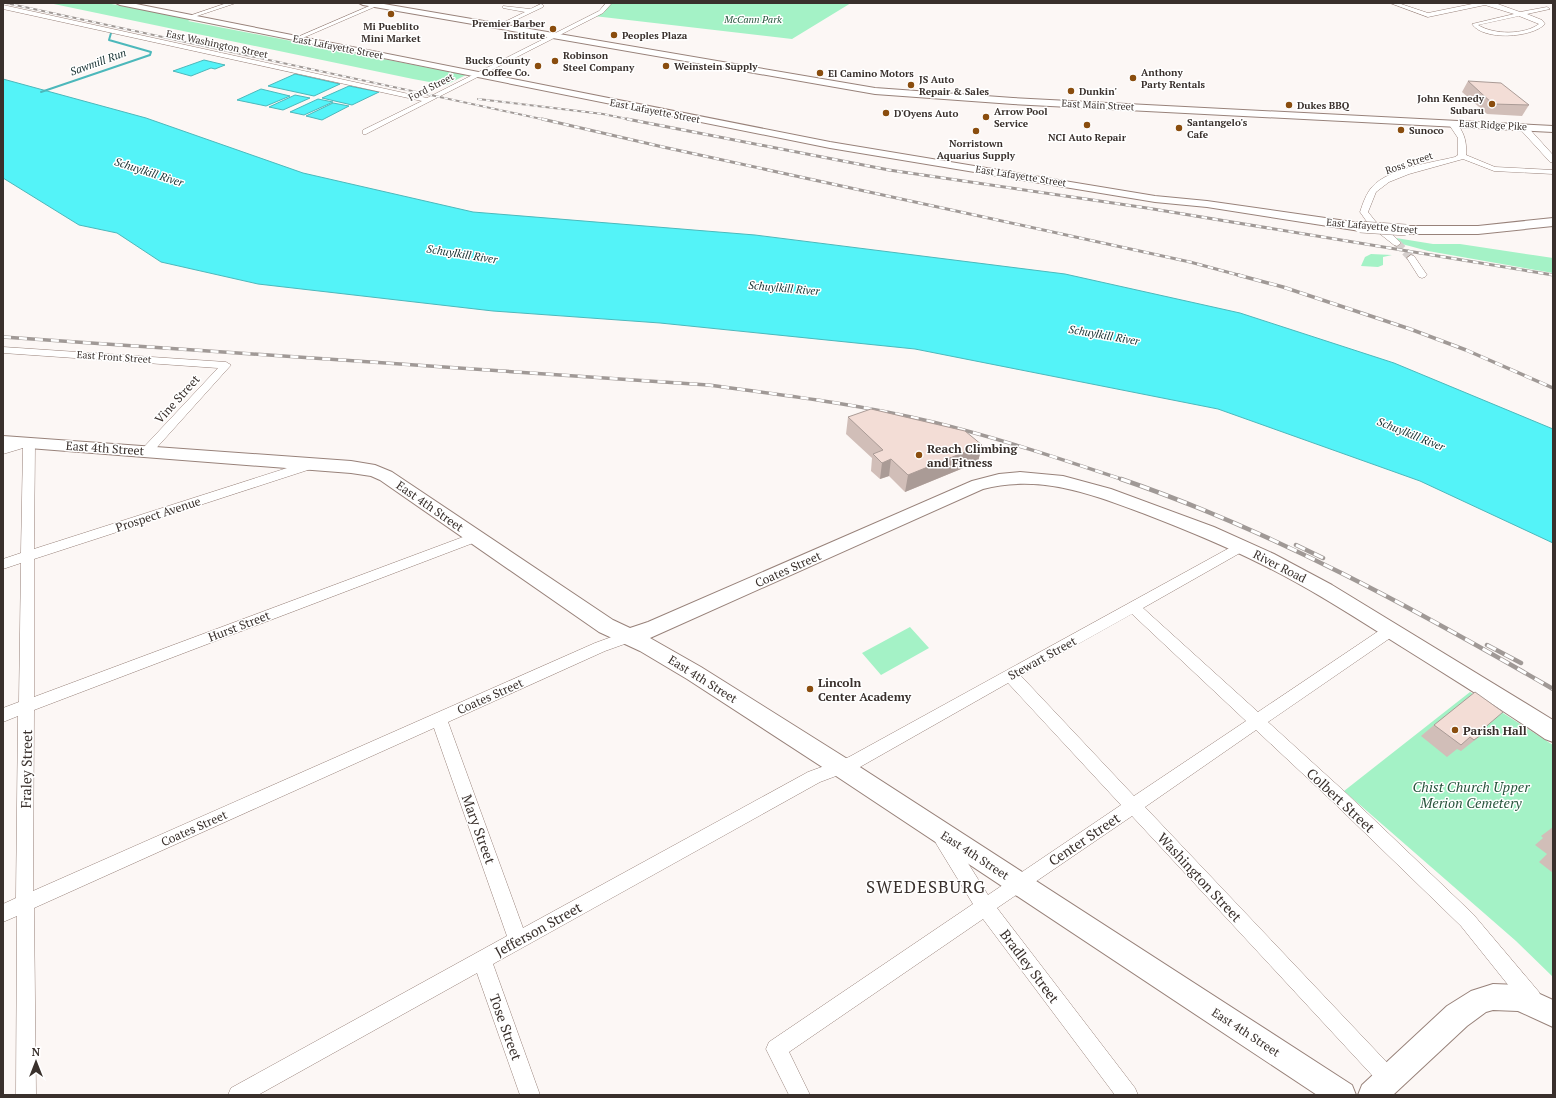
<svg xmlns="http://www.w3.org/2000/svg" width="1556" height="1098" font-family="'PT Serif',serif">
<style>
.green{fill:#a4f2c6}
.water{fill:#54f3f8;stroke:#4cb8bb}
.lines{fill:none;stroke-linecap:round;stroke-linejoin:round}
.stream{stroke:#4cb8bb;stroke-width:2}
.street-tunnel{stroke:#d5cfcd;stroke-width:8;stroke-dasharray:8 4;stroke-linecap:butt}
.street-casing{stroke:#98827a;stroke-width:1}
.secondary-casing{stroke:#98827a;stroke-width:2}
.primary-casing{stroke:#98827a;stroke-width:2}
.street{fill:#fff;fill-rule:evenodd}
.secondary{fill:#fff;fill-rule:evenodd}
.primary{fill:#fff;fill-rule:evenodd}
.rail-far3-casing{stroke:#a09996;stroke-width:2}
.rail-far2-casing{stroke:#a09996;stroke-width:3}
.rail-far1-casing{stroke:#a09996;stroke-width:3.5}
.rail-casing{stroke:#a09996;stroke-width:4.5}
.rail-far3{stroke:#fff;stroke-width:1.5;stroke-dasharray:4;stroke-linecap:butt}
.rail-far2{stroke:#fff;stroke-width:2;stroke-dasharray:5.5;stroke-linecap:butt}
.rail-far1{stroke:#fff;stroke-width:2.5;stroke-dasharray:8;stroke-linecap:butt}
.rail{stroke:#fff;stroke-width:3;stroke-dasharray:10;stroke-linecap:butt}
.secondary-bridge-casing{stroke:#98827a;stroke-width:12;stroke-linecap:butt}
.secondary-bridge{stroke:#fff;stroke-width:11}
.wall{fill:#d1beb8}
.shaded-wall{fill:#aa9b96}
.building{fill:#f3ddd6;stroke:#aa9b96}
.poi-dot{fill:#8a4d0e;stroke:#fff;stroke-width:1.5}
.labels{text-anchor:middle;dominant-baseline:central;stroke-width:3;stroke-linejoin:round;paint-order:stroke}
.far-park-label{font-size:10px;font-style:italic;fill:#27543c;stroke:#fff}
.far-poi-label{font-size:10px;font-weight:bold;fill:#39302c;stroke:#fff;text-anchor:start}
.far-street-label{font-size:10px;fill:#39302c;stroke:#fff}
.far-water-label{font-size:11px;font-style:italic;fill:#173132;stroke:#fff}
.street-label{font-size:12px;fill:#39302c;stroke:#fff}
.poi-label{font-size:12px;font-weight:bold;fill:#39302c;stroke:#fff;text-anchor:start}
.near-street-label{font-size:14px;fill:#39302c;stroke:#fff}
.near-park-label{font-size:14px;font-style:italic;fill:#27543c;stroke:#fff}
.near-quarter-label{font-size:17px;letter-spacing:1px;fill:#39302c;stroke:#fff}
</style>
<rect width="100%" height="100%" fill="#fcf7f5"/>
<path class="green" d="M49 3H106L192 19 188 21 466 75 446 85 413 79Z
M609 3H851L792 39 594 16Z
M1396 238 1433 244H1460L1553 258V273L1428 251 1402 244Z
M1371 254 1392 255 1383 257V265L1378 267 1361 266 1365 257Z
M910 627 929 648 881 675 862 653Z
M1470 692 1553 745V977L1516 941 1344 791Z"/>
<path class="water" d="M204 60 225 65 215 69 211 68 191 76 173 71Z
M295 74 340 84 314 96 268 86Z
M3 79 146 118 303 173 473 212 755 235 1065 274 1240 313 1394 363 1553 429V543L1420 481 1218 409 915 349 660 323 493 311 258 284 161 262 117 233 79 225 3 178Z
M349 86 379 92 352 105 322 98Z
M261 89 290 96 266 106 237 100Z
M295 95 310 98 283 110 269 107Z
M318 99 333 102 304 115 290 112Z
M333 103 349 106 322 120 306 116Z"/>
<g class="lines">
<path class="stream" d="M41 92 150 55 151 52 109 40 111 33"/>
<path class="street-tunnel" d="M1397 243 1411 258"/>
<defs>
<path id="street" d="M227 3H236L191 18 186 17Z
M606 3H612L603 13 366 134H363V130L422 101 3 9V5L427 98 599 11Z
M1390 3H1398L1428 13 1477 3H1495L1520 12 1547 7 1550 9 1527 14 1542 20 1545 24C1532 38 1483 41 1472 24L1514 14 1485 5 1428 17ZM1519 16 1539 24C1524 35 1494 35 1478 25Z
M374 4 379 5 298 40 293 39Z
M541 4 543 5V7L501 27 496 26 525 12 503 8V6L530 9Z
M1449 121H1455C1464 132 1467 141 1466 155L1495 167 1553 170V174L1494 171 1463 159 1409 174 1389 182 1376 192 1368 212 1376 222 1388 230 1401 243 1397 246 1394 245 1370 226 1360 212C1363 203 1366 194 1372 187 1389 168 1431 163 1455 157L1458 155V138L1448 123Z
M1519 124H1525L1553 155V162H1550L1519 128Z
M1411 255 1414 256 1427 275 1425 277 1422 278 1419 277 1407 258Z
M3 347 226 362 231 365 151 454H143L141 451 143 448 218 368 3 353Z
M29 439 33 440 35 443 34 549 309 461H317L319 464 317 467 34 559V697L471 534 476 532 481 534 482 537 481 540 34 710 33 891 595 643 628 631 633 633 635 637 633 641 605 651 448 722 523 928 808 772 849 757 1242 541 1247 543 1248 546 1247 549 1143 608 1258 712 1386 626 1391 624 1396 626 1398 630 1396 634 1268 722 1345 792 1473 914 1539 992 1542 999 1539 1006 1532 1009 1525 1006 1461 926 1333 802 1256 730 1145 807 1396 1072 1399 1079 1396 1086 1389 1089 1382 1086 1132 816 997 908 1135 1088 1138 1095H1115L983 919 789 1052 810 1095H789L766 1049 769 1042 973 904 937 845 934 839 937 833 943 831 949 833 988 895 1121 805 1008 683 860 767 820 782 493 964 540 1095H520L477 973 258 1095H228L231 1088 507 936 434 728 34 908 36 1095H16L17 916 3 922V904L16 898 18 716 3 722V708L19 702 21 563 3 569V559L21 553 23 448 3 454V446ZM1132 614 1246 721 1134 796 1021 676Z"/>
<path id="secondary" d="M116 3H131L830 142 1155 196 1207 201 1360 223 1364 224 1366 227 1364 230 1360 231 1207 207 1155 202 830 148 120 5Z
M1553 218V226L1478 234H1406L1402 233 1400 230 1402 227 1406 226H1478Z
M3 436 351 461 375 465 392 472 613 620 630 628 648 622 972 481 999 474 1020 472 1063 476 1111 489 1214 527 1274 554 1332 585 1553 720V742L1545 739C1498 707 1450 677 1402 647 1356 618 1310 588 1261 564 1223 545 1184 529 1145 514 1091 494 1041 474 983 489L650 638 701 667 849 760 1352 1085 1356 1095H1317L833 774 687 679 640 651 599 632 380 480 371 476 351 473 3 446Z
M1493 984 1520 985 1553 1000V1027L1518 1011 1493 1010 1486 1012 1467 1026 1393 1095H1358L1362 1085 1447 1006 1471 991Z"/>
<path id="primary" d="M359 3H378L875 88 1013 98 1553 126V132L1013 104 875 94 363 5Z"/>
</defs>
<use href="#street" class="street-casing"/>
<use href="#secondary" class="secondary-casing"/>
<use href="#primary" class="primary-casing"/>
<use href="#street" class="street"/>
<use href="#secondary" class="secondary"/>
<use href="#primary" class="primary"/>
<defs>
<path id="rail-far3" d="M6 3 546 120
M478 99 603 114 632 120"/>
<path id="rail-far2" d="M542 119 663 147 1190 262 1242 276
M627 119 889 170 1147 208 1553 275"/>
<path id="rail-far1" d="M1238 275 1283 287 1410 329 1466 350 1553 388
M3 337 708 385C783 395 859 404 933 422 998 438 1061 459 1124 480"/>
<path id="rail" d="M1121 479C1273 531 1415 609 1553 689
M1296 545 1323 558
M1487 645 1521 663"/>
</defs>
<use href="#rail-far3" class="rail-far3-casing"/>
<use href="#rail-far2" class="rail-far2-casing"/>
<use href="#rail-far1" class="rail-far1-casing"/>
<use href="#rail" class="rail-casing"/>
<use href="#rail-far3" class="rail-far3"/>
<use href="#rail-far2" class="rail-far2"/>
<use href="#rail-far1" class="rail-far1"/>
<use href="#rail" class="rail"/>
<defs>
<path id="secondary-bridge" d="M1360 227 1406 230"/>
</defs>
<use href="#secondary-bridge" class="secondary-bridge-casing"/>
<use href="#secondary-bridge" class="secondary-bridge"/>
</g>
<path class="wall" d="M1468 81 1529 105 1522 116 1487 114 1462 92Z
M848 417 982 445 978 462 905 492 889 476 880 479 871 471 872 458 846 434Z
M1434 725 1482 730 1485 732 1461 751 1457 749 1447 757 1421 736Z
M1553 827V873L1539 862 1547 854 1535 845 1543 838 1541 836Z"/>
<path class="shaded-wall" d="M982 445 978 462 905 492 908 475Z
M891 459 889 476 880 479 882 463Z"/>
<path class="building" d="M1468 81 1501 83 1529 105 1493 104Z
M871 409 965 431 982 445 908 475 891 459 882 463 873 454 883 450 848 417Z
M1475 692 1503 712 1482 730 1485 732 1474 740 1470 737 1461 745 1434 725Z"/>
<g class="poi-dot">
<circle cx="391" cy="14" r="4"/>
<circle cx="553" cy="29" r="4"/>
<circle cx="614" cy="35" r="4"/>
<circle cx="555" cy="61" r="4"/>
<circle cx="538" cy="66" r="4"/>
<circle cx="666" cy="66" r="4"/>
<circle cx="820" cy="73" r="4"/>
<circle cx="1133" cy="78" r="4"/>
<circle cx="911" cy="85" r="4"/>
<circle cx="1071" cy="91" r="4"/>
<circle cx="1492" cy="104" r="4"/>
<circle cx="1289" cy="105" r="4"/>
<circle cx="886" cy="113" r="4"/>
<circle cx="986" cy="117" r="4"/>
<circle cx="1087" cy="125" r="4"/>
<circle cx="1179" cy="128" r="4"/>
<circle cx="1401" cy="130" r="4"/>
<circle cx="976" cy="131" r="4"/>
<circle cx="919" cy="455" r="4"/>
<circle cx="810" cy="689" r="4"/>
<circle cx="1455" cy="730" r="4"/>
</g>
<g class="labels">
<g class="far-park-label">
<text x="753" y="19">McCann Park</text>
</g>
<g class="far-poi-label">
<text x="545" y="23" text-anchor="end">Premier Barber<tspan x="545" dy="12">Institute</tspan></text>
<text x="391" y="26" text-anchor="middle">Mi Pueblito<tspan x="391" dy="12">Mini Market</tspan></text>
<text x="622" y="35">Peoples Plaza</text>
<text x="563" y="55">Robinson<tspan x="563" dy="12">Steel Company</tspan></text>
<text x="530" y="60" text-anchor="end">Bucks County<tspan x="530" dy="12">Coffee Co.</tspan></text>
<text x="674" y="66">Weinstein Supply</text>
<text x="1141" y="72">Anthony<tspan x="1141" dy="12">Party Rentals</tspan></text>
<text x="828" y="73">El Camino Motors</text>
<text x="919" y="79">JS Auto<tspan x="919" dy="12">Repair &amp; Sales</tspan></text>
<text x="1079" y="91">Dunkin'</text>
<text x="1484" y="98" text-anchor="end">John Kennedy<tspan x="1484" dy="12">Subaru</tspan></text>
<text x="1297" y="105">Dukes BBQ</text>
<text x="994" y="111">Arrow Pool<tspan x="994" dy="12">Service</tspan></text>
<text x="894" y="113">D'Oyens Auto</text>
<text x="1187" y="122">Santangelo's<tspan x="1187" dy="12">Cafe</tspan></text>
<text x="1409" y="130">Sunoco</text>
<text x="1087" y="137" text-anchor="middle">NCI Auto Repair</text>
<text x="976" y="143" text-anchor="middle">Norristown<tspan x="976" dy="12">Aquarius Supply</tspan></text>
</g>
<g class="far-street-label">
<text transform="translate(217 44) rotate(12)">East Washington Street</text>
<text transform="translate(338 47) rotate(11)">East Lafayette Street</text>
<text transform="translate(431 87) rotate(-27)">Ford Street</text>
<text transform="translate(1098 105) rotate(3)">East Main Street</text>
<text transform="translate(655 111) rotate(11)">East Lafayette Street</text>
<text transform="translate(1493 125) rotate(3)">East Ridge Pike</text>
<text transform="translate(1409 163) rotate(-19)">Ross Street</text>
<text transform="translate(1021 176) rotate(9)">East Lafayette Street</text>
<text transform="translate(1372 226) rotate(5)">East Lafayette Street</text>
<text transform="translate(114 357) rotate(4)">East Front Street</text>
</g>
<g class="far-water-label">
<text transform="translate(98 62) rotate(-20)">Sawmill Run</text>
<text transform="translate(149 172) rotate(18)">Schuylkill River</text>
<text transform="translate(462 254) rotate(9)">Schuylkill River</text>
<text transform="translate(784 288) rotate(5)">Schuylkill River</text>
<text transform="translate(1104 335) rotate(10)">Schuylkill River</text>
<text transform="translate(1411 434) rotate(22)">Schuylkill River</text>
</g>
<g class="street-label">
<text transform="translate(177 399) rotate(-48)">Vine Street</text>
<text transform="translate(105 448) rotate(4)">East 4th Street</text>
<text transform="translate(430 506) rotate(35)">East 4th Street</text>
<text transform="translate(158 514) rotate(-18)">Prospect Avenue</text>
<text transform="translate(1280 566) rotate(27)">River Road</text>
<text transform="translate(788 569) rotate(-24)">Coates Street</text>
<text transform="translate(239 626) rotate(-21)">Hurst Street</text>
<text transform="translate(1042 658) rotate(-29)">Stewart Street</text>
<text transform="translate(703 679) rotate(32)">East 4th Street</text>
<text transform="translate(490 696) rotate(-24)">Coates Street</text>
<text transform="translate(194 828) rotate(-24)">Coates Street</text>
<text transform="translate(975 855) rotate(33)">East 4th Street</text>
<text transform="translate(1246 1032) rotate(33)">East 4th Street</text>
</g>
<g class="poi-label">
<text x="927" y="448">Reach Climbing<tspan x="927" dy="14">and Fitness</tspan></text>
<text x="818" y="682">Lincoln<tspan x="818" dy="14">Center Academy</tspan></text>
<text x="1463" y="730">Parish Hall</text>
</g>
<g class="near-street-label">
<text transform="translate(26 769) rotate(-89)">Fraley Street</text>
<text transform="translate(1341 800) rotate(43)">Colbert Street</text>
<text transform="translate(479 829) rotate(70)">Mary Street</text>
<text transform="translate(1084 839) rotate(-34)">Center Street</text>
<text transform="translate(1200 877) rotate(47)">Washington Street</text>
<text transform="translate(538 929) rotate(-29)">Jefferson Street</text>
<text transform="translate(1030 966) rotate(53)">Bradley Street</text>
<text transform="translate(506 1027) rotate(70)">Tose Street</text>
</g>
<g class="near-park-label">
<text x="1471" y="786">Chist Church Upper<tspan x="1471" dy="16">Merion Cemetery</tspan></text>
</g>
<g class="near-quarter-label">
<text x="926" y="886">SWEDESBURG</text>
</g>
</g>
<rect width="1556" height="1098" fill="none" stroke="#39302c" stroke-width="8"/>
<g transform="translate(36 1062)" stroke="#ffffff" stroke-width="3" paint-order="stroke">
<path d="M0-3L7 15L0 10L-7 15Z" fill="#39302c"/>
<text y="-6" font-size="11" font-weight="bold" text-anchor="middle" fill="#39302c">N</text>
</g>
</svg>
